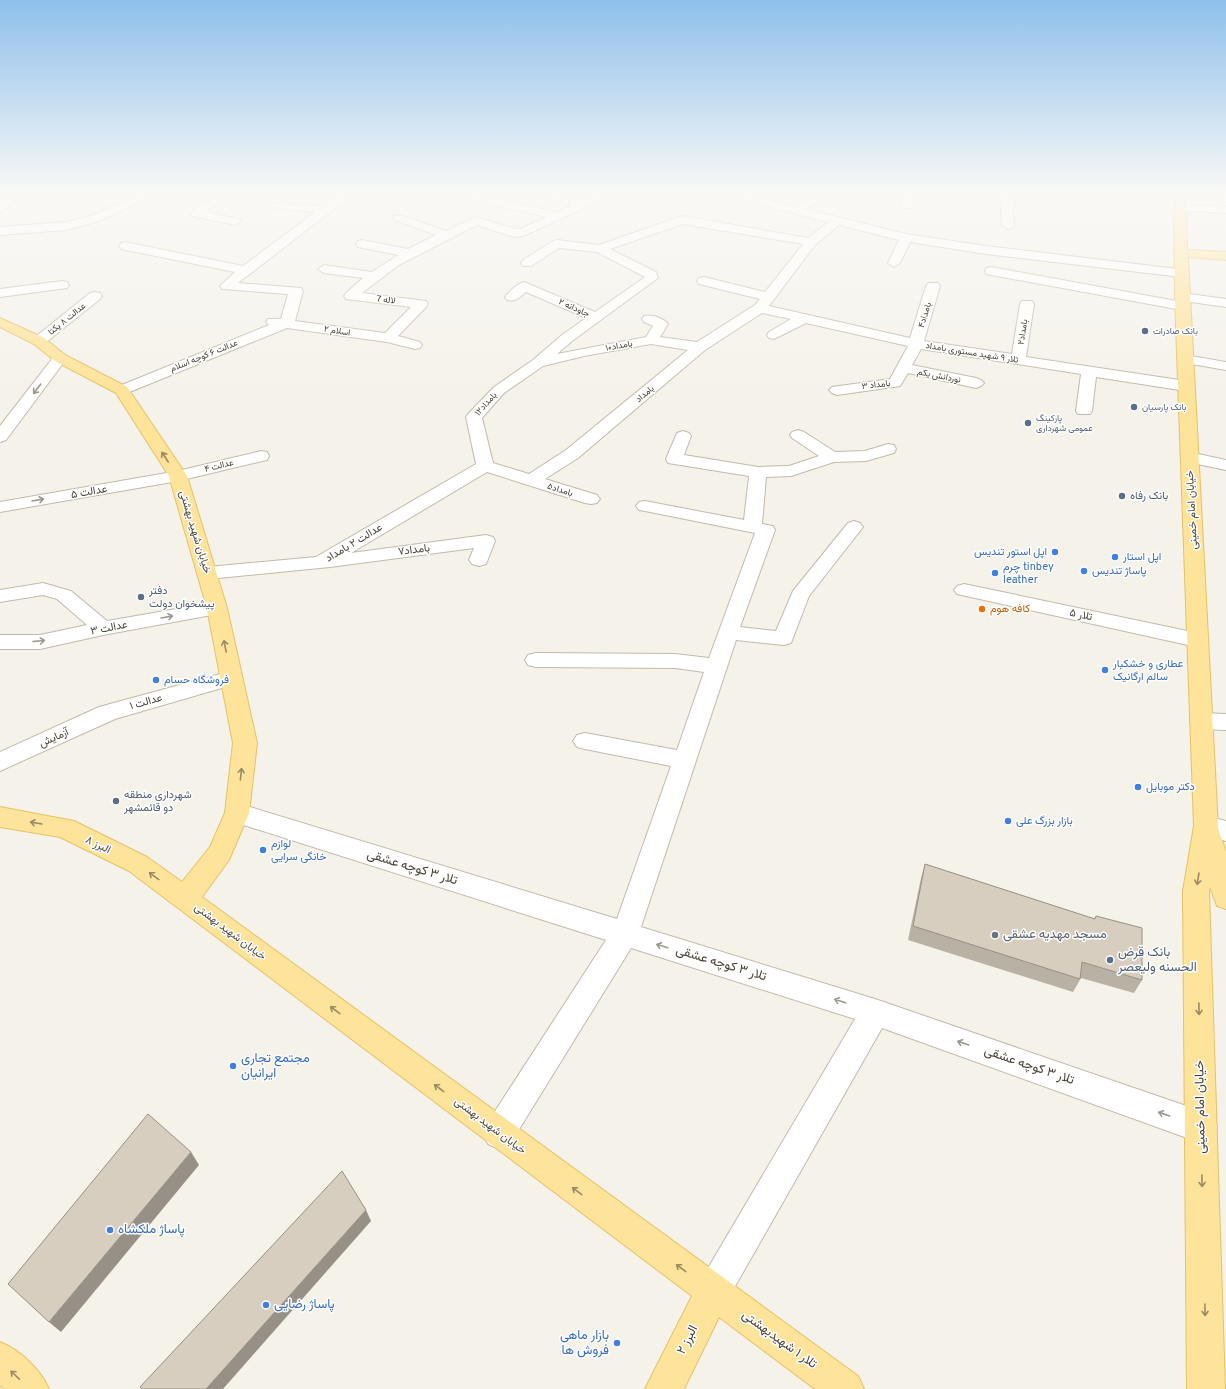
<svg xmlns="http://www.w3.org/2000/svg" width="1226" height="1389" font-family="Overpass,Vazirmatn,sans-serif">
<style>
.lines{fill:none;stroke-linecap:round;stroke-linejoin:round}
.minor-casing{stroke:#c1baac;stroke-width:2}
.major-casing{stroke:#e4c268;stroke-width:2}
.minor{fill:#fff;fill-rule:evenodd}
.major{fill:#fee39a;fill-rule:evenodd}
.wall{fill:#b9b1a4}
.shaded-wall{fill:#969086}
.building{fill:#d7cebf;stroke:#969086}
.oneway{stroke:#9b9892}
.oneway2{stroke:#9a8b64}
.service-dot{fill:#5c6f8a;stroke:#fff;stroke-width:1.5}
.shop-dot{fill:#3f7fe0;stroke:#fff;stroke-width:1.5}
.food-dot{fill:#e8710a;stroke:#fff;stroke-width:1.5}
.worship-dot{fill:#6b7280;stroke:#fff;stroke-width:1.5}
.labels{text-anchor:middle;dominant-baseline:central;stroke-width:3;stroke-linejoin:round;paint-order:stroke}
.far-street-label{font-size:9px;fill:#494338;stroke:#fff}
.far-service-label{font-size:9px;fill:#4e5e75;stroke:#fff;text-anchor:start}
.street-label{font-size:11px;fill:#494338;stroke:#fff}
.service-label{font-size:11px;fill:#4e5e75;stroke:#fff;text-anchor:start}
.shop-label{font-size:11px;fill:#366cbe;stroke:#fff;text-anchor:start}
.food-label{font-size:11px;fill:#c56008;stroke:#fff;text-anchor:start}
.near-street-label{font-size:13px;fill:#494338;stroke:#fff}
.near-worship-label{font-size:13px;fill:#5b616d;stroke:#fff;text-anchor:start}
.near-service-label{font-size:13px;fill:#4e5e75;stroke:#fff;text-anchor:start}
.near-shop-label{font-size:13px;fill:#366cbe;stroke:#fff;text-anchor:start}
</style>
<rect width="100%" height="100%" fill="#f5f2ea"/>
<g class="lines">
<defs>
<path id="minor" d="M143 193H158L99 221 66 230 0 235V227L66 222 91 216Z
M216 193H229L206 212 239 219 241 221 239 223 235 225 192 216 190 214 192 212Z
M342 193H355L238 283 301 288 303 291 295 321 385 333 411 307 346 299 344 296 346 293 363 278 324 273 318 269 324 265 372 272 398 255 358 247 356 244 358 241 362 240 408 249 436 235 395 220 393 218 395 216H403L446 231 476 217 515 229H520L547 217 454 196 448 193H470L557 212 573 205 528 195 526 193H549L583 200 599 193H614L589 206 523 236 514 237 477 225 399 265 362 293 426 301 428 304 426 307 398 336 420 342 422 345 420 348 415 349 387 342 287 328 127 393H117L114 390 117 387 269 325 266 322 268 319H281L288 294 222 289 220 286 235 272 121 249 119 246 121 243 125 242 243 266 315 212 277 208 273 207 271 205 273 203 324 206Z
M721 193H741L795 207 815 194 821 193 825 196 823 198 806 209 906 234 986 246 1186 270 1187 273 1181 277 986 254 910 242 900 263 894 267 888 263 899 240 839 225 815 245 769 306 910 338 926 286 928 283H938L940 286 924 341 1012 354 1020 304 1022 301H1032L1034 304 1026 357 1186 381 1191 383 1194 386 1191 389 1186 391 1096 377 1092 411 1090 414H1078L1076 411 1081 374 921 349 912 365 976 378 981 380 984 383 981 386 976 388 908 373 900 386 837 395 832 393 829 390 832 387 890 379 908 346 806 323 774 339 769 338 767 335 769 332 791 319 762 313 705 350 578 458 545 479 597 495 600 499 597 503 591 504 585 503 487 472 351 553 486 535 493 537 495 541 486 564 479 566 472 564 469 560 474 548 330 567 208 579 201 577 198 573 201 569 208 567 316 557 476 464 466 417 468 414 494 387 533 360 562 335 586 318 526 292C520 297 516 302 507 300L505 297C510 291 517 284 524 282L595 312 645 277 597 252 559 248 531 266H523L521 263 523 260 553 241 557 240 599 245 682 216 808 238 828 222 723 195ZM683 224 803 244 765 292 704 277 699 278 697 281 699 284 760 299 755 305 697 342 660 337 668 324C663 318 652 314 644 316L642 319 644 322 653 326 646 337 557 354 572 341 658 278 656 272 610 249ZM651 344 688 350 566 450 529 474 493 463 482 418 504 393 543 366 584 356Z
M902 193H914L911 208H903L901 206Z
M1000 193H1012L1014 225 1012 228 1008 229 1002 225Z
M1065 193H1077L1078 196 1072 199 1068 198Z
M11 195 17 198 4 211 0 212V203L7 196Z
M1180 205 1226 207V213L1176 210 1174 208Z
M991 267 1182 302 1187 303 1189 306 1187 309 1182 310 986 274 985 271 986 268Z
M62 281 67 282 69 285 67 288 0 297V289Z
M95 292 100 293 102 296 100 299 44 344H34L32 341 34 338 90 293Z
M1182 293 1226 299V307L1177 300 1175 297 1177 294Z
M60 354 65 355 67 358 6 440 0 442V426L55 355Z
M1185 355 1226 362V370L1180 362 1178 359 1180 356Z
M798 430 804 432 835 452 865 451 888 444 894 445 896 449 894 453 866 461 834 462 791 476 766 477 762 524 773 526 775 530 740 627 776 631 793 591 848 523 854 521 860 523 863 527 809 596 791 643 784 645 736 640 641 927 875 999 1201 1111 1212 1116 1217 1127 1212 1138 1201 1143 882 1028 725 1304 713 1309 701 1304 696 1292 701 1280 855 1019 631 948 510 1144 499 1149 488 1144 483 1133 488 1122 606 940 228 820 225 813 228 806 237 803 617 919 671 766 585 749 577 747 573 741 577 735 585 733 677 750 704 672 675 668 536 667 528 665 525 660 528 655 536 653 675 654 709 658 755 533 645 511 639 510 636 506 639 502 645 501 744 520 749 476 668 463 666 459 677 433 683 431 689 433 691 436 684 455 758 467 789 466 819 456 792 438 790 435 792 432Z
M261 451 267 452 269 456 267 460 178 481 0 512V502L178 471Z
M1189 452 1226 460V470L1183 461 1181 457 1183 453Z
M43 583 71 591 107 621 217 602 224 603 227 608 224 613 217 614 103 635 40 649H0V635H40L87 625 57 599 43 595 0 602V590Z
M964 584 1197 633 1204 635 1207 640 1204 645 1197 647 957 594 954 590 957 586Z
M231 671 239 673 242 678 239 683 115 719 0 771V752L99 707Z
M1201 713 1226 714V730L1201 729 1193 727 1190 721 1193 715Z
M1206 816 1226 821V841L1197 833 1194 826 1197 819Z"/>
<path id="major" d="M1174 193H1186L1187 250 1226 252V260L1188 257 1218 828 1226 852V909L1217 906 1210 887 1209 891 1225 1389H1187L1183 891 1194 826 1175 297Z
M0 318 44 338 65 355 127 387 187 476 227 608 257 743 249 813 229 860 202 897 858 1376 864 1389H815L719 1317 684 1389H645L692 1296 129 871 60 837 0 827V807L74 821 147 857 182 882 210 847 225 813 233 743 207 608 169 476 116 393 55 361 34 344 0 327Z
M0 1342C20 1350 40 1369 49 1389H4L0 1385Z"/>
</defs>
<use href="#minor" class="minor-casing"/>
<use href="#major" class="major-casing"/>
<use href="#minor" class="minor"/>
<use href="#major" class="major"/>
</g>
<path class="wall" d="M925 864 1094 919 1096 916 1142 980 1134 993 1081 978 1073 992 908 940 921 878Z"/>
<path class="shaded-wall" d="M191 1152 199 1165 61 1332 49 1322Z
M366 1210 371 1221 223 1389H206Z"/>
<path class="building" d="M925 864 1095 919 1096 916 1142 928V980L1082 962 1080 979 913 926Z
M148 1114 191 1152 49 1322 8 1284Z
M342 1171 366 1210 206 1389H142L140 1387Z"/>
<defs><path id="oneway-shaft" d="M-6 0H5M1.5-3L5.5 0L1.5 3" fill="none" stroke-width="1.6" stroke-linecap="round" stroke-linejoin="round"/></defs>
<g class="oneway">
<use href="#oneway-shaft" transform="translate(37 389) rotate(127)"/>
<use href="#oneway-shaft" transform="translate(38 500) rotate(-10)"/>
<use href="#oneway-shaft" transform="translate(167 617) rotate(-10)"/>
<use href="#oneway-shaft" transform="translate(39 641) rotate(-5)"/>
<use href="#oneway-shaft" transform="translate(662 946) rotate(-163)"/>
<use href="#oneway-shaft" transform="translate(840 1001) rotate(-162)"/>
<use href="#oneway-shaft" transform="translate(963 1043) rotate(-161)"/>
<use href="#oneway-shaft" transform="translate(1164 1114) rotate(-161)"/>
</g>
<g class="oneway2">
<use href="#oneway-shaft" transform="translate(165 457) rotate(-123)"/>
<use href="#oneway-shaft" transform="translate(225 646) rotate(-101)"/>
<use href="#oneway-shaft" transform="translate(241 774) rotate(-84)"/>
<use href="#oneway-shaft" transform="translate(36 823) rotate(-170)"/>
<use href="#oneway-shaft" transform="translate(154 876) rotate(-144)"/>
<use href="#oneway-shaft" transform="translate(1198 879) rotate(99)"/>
<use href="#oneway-shaft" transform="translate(1199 1009) rotate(89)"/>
<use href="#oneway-shaft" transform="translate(335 1010) rotate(-143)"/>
<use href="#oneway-shaft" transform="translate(439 1088) rotate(-143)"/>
<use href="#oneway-shaft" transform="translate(1202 1181) rotate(89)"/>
<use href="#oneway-shaft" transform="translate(577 1191) rotate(-143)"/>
<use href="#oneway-shaft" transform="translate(681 1268) rotate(-143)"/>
<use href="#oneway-shaft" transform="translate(1205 1310) rotate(89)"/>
<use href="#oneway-shaft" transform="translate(15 1375) rotate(-136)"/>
</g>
<linearGradient id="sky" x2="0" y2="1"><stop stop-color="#8ec0ec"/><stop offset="0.5" stop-color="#faf9f6"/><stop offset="1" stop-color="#faf9f6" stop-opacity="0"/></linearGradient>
<rect width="1226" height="388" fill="url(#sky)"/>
<g class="service-dot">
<circle cx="1145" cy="331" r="4"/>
<circle cx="1134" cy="407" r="4"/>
<circle cx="1028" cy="423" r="4"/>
<circle cx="1122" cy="496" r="4"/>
<circle cx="141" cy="597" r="4"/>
<circle cx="116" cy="801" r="4"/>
<circle cx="1110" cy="960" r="4"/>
</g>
<g class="shop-dot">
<circle cx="1055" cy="552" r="4"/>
<circle cx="1115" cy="557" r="4"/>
<circle cx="1084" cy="571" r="4"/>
<circle cx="995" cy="573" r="4"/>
<circle cx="1105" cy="670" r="4"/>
<circle cx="156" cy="680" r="4"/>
<circle cx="1138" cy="787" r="4"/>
<circle cx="1008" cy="821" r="4"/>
<circle cx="263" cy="850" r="4"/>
<circle cx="233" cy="1066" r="4"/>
<circle cx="110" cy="1230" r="4"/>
<circle cx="266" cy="1305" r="4"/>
<circle cx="617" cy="1343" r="4"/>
</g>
<circle class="food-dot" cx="982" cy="609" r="4"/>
<circle class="worship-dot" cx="995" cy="935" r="4"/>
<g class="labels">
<g class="far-street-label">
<text transform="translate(386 300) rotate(6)">لاله 7</text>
<text transform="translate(574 308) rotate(24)">جاودانه ۲</text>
<text transform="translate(925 315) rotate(-73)">بامداد۴</text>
<text transform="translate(67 319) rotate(-39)">عدالت ۸ یکتا</text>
<text transform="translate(337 331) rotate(9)">اسلام ۲</text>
<text transform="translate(1023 332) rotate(-81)">بامداد۲</text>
<text transform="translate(619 346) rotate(-10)">بامداد۱۰</text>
<text transform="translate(972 353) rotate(9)">تلار ۹ شهید مستوری بامداد</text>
<text transform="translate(204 356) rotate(-22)">عدالت ۶ کوچه اسلام</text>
<text transform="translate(939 376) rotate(11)">نوردانش یکم</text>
<text transform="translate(876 385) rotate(-7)">بامداد ۳</text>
<text transform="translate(645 394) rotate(-40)">بامداد</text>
<text transform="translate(486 404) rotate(-48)">بامداد۱۲</text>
<text transform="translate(219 466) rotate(-14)">عدالت ۴</text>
<text transform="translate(560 490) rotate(17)">بامداد۵</text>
</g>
<g class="far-service-label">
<text x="1153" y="331">بانک صادرات</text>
<text x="1142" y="407">بانک پارسیان</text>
<text x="1036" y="418">پارکینگ<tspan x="1036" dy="10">عمومی شهرداری</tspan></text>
</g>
<g class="street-label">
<text transform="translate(89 492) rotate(-10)">عدالت ۵</text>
<text transform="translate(1192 510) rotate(-93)">خیابان امام خمینی</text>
<text transform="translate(195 532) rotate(73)">خیابان شهید بهشتی</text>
<text transform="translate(354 543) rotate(-31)">عدالت ۲ بامداد</text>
<text transform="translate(414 550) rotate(-7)">بامداد۷</text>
<text transform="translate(1081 615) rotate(12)">تلار ۵</text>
<text transform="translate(109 628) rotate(-11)">عدالت ۳</text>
<text transform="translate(146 702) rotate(-16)">عدالت ۱</text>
<text transform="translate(54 738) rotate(-25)">آزمایش</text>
<text transform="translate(98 845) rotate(26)">البرز ۸</text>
<text transform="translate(230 932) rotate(37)">خیابان شهید بهشتی</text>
<text transform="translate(490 1126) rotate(37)">خیابان شهید بهشتی</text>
</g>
<g class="service-label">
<text x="1130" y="496">بانک رفاه</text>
<text x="149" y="591">دفتر<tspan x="149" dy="13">پیشخوان دولت</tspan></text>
<text x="124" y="795">شهرداری منطقه<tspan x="124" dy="13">دو قائمشهر</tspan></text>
</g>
<g class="shop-label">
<text x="1047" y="552" text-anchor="end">اپل استور تندیس</text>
<text x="1123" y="557">اپل استار</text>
<text x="1003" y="567">چرم tinbey<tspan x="1003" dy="13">leather</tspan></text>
<text x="1092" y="571">پاساژ تندیس</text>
<text x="1113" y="664">عطاری و خشکبار<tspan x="1113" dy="13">سالم ارگانیک</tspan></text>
<text x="164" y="680">فروشگاه حسام</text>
<text x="1146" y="787">دکتر موبایل</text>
<text x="1016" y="821">بازار بزرگ علی</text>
<text x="271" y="844">لوازم<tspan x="271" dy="13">خانگی سرایی</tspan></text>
</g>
<g class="food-label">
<text x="990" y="609">کافه هوم</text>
</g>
<g class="near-street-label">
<text transform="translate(412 868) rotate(17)">تلار ۳ کوچه عشقی</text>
<text transform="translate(721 964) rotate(17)">تلار ۳ کوچه عشقی</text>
<text transform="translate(1029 1066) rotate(19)">تلار ۳ کوچه عشقی</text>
<text transform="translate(1201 1107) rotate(-91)">خیابان امام خمینی</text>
<text transform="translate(688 1340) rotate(-63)">البرز ۲</text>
<text transform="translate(779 1340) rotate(36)">تلار ۱ شهیدبهشتی</text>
</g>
<g class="near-worship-label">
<text x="1003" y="935">مسجد مهدیه عشقی</text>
</g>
<g class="near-service-label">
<text x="1118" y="953">بانک قرض<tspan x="1118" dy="15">الحسنه ولیعصر</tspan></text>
</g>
<g class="near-shop-label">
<text x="241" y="1059">مجتمع تجاری<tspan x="241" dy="15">ایرانیان</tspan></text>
<text x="118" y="1230">پاساژ ملکشاه</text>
<text x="274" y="1305">پاساژ رضایی</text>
<text x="609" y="1336" text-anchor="end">بازار ماهی<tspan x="609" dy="15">فروش ها</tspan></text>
</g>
</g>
</svg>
